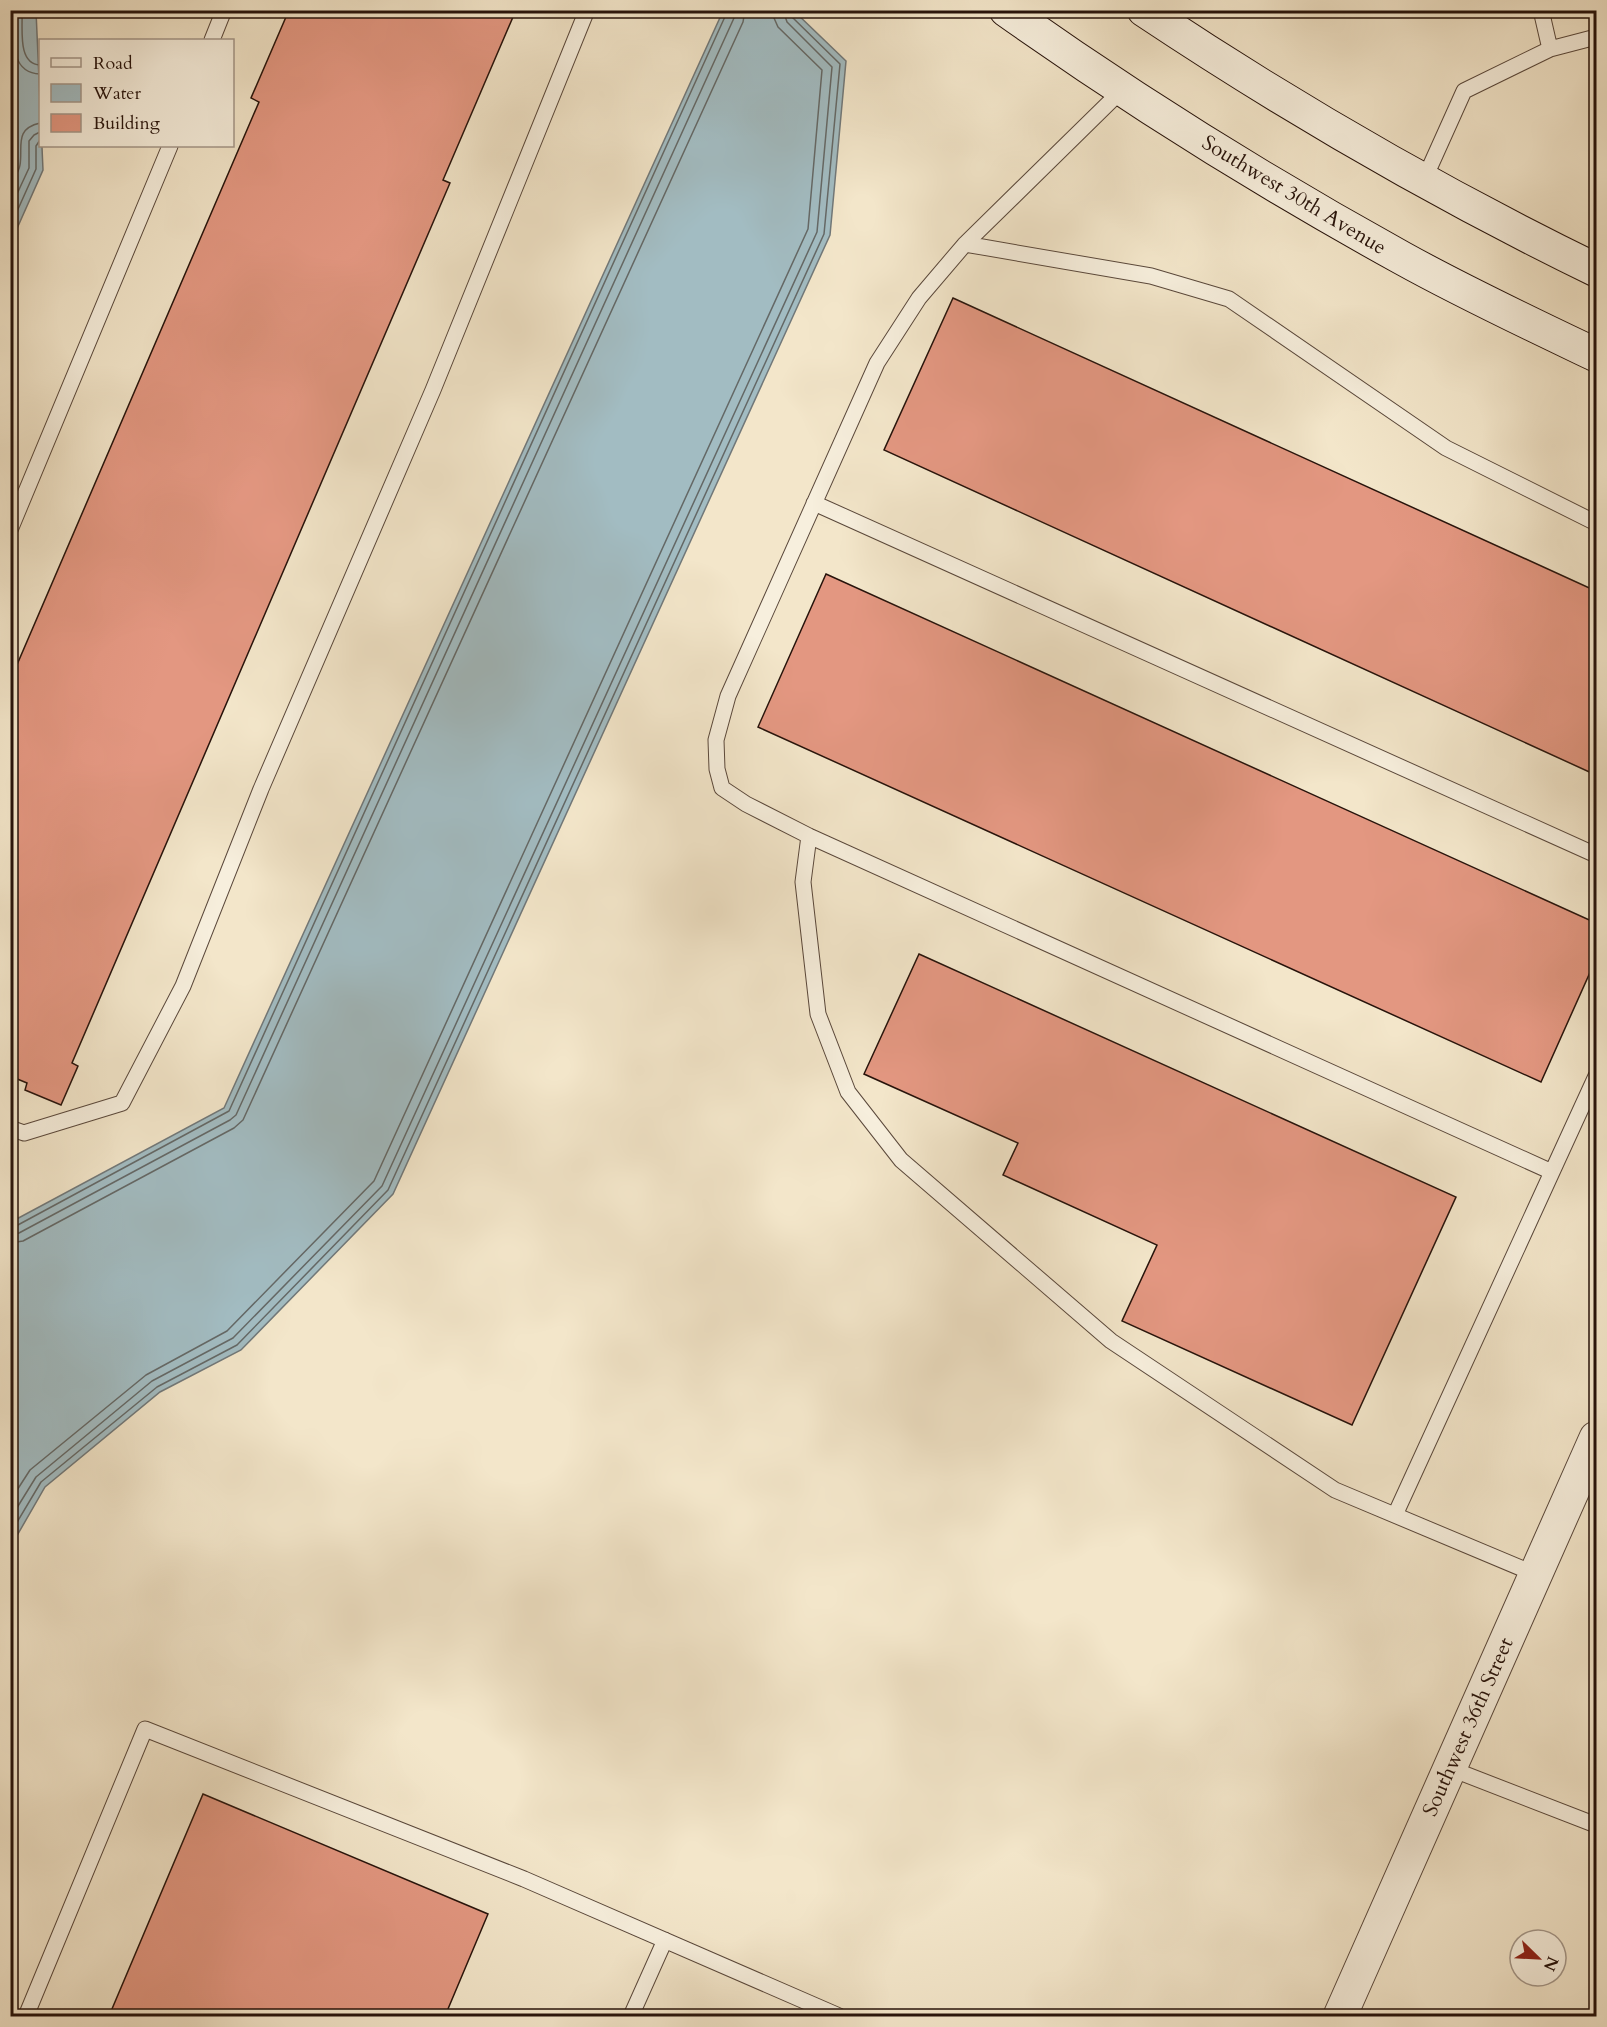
<svg xmlns="http://www.w3.org/2000/svg" width="1607" height="2027" font-family="Cardo,serif">
<style>
.water{fill:#a2bcc2;stroke:#717879;stroke-width:1.5}
.lines{fill:none;stroke-linecap:round;stroke-linejoin:round}
.shore{stroke:#646866;stroke-width:1.5}
.building{fill:#e39781;stroke:#27130b;stroke-width:1.5}
.service-casing{stroke:#5a483b;stroke-width:17}
.tertiary-casing{stroke:#5a483b;stroke-width:35}
.secondary-casing{stroke:#27130b;stroke-width:35}
.service{stroke:#f7efdd;stroke-width:15}
.tertiary{stroke:#f7efdd;stroke-width:33}
.secondary{stroke:#f7efdd;stroke-width:33}
.labels{text-anchor:middle;dominant-baseline:central;stroke-width:6;stroke-linejoin:round;paint-order:stroke}
.street-label{font-size:21px;fill:#27130b;stroke:#f7efdd}
</style>
<rect width="100%" height="100%" fill="#f3e6ca"/>
<filter id="stains"><feTurbulence type="fractalNoise" baseFrequency=".00333" numOctaves="4"/><feColorMatrix values="0 0 0 0 .2 0 0 0 0 .09 0 0 0 0 .02 0 0 0 .5 -.17"/></filter>
<radialGradient id="worn" r=".72"><stop offset=".6" stop-color="#630" stop-opacity="0"/><stop offset="1" stop-color="#630" stop-opacity=".3"/></radialGradient>
<path class="water" d="M11 10 36 11 43 170 11 242Z
M723 11H794L846 61 830 235 393 1194 241 1350 160 1392 45 1487 11 1546V1222L224 1108Z"/>
<g class="lines">
<path class="shore" d="M13 10C14 34 8 73 40 74
M22 10C23 28 17 64 40 65
M10 187C13 180 19 172 20 165 23 146 14 129 40 123
M10 209 29 168V141L34 135 40 132
M10 227 36 169V146L40 140
M10 1227 16 1226 229 1111 728 10
M10 1234 19 1233 230 1120 236 1115 734 18 736 10
M10 1243 23 1241 234 1128 243 1120 743 22 745 10
M10 1501 30 1470 146 1375 227 1331 374 1181 808 229 822 70 778 27 774 18V10
M10 1519 36 1477 152 1381 233 1338 382 1186 817 232 832 67 787 22 783 10
M10 1534 41 1482 157 1387 237 1345 388 1190 824 234 840 64 792 17 790 10"/>
</g>
<path class="building" d="M289 10H516L443 180 450 183 72 1063 78 1066 61 1105 25 1090 27 1083 10 1076V681L259 102 251 98Z
M953 298 1596 591V775L884 450Z
M826 574 1596 923V959L1541 1082 758 727Z
M919 954 1456 1197 1352 1425 1122 1321 1157 1245 1003 1175 1018 1143 864 1074Z
M203 1794 488 1914 445 2016H109Z"/>
<g class="lines">
<defs>
<path id="service" d="M1541 10 1550 49
M212 40 224 10
M1123 89 965 244 919 298 877 363 728 696 716 740 717 769 722 788 746 804 809 836 1552 1172
M1424 180 1464 91 1550 49 1596 37
M965 244 1151 276 1229 299 1446 448 1596 523
M814 503 1596 855
M10 530 170 146
M809 836 803 882 818 1014 848 1092 901 1160 1111 1341 1335 1490 1535 1574
M10 1128 24 1133 122 1103 183 986 261 789 433 390 587 10
M1395 1515 1596 1076
M1449 1768 1596 1825
M26 2016 145 1729 524 1879 839 2016
M631 2016 665 1940"/>
<path id="tertiary" d="M1340 2016 1596 1438"/>
<path id="secondary" d="M1006 10C1133 100 1266 183 1402 258 1465 293 1531 324 1596 355
M1144 10C1288 106 1440 194 1596 270"/>
</defs>
<use href="#service" class="service-casing"/>
<use href="#tertiary" class="tertiary-casing"/>
<use href="#secondary" class="secondary-casing"/>
<use href="#service" class="service"/>
<use href="#tertiary" class="tertiary"/>
<use href="#secondary" class="secondary"/>
</g>
<g class="labels">
<g class="street-label">
<text transform="translate(1294 195) rotate(31)">Southwest 30th Avenue</text>
<text transform="translate(1468 1727) rotate(-66)">Southwest 36th Street</text>
</g>
</g>
<rect width="1607" height="2027" fill="none" stroke="#f3e6ca" stroke-width="36"/>
<rect x="12" y="12" width="1583" height="2003" fill="none" stroke="#27130b" stroke-width="3"/>
<rect x="18" y="18" width="1571" height="1991" fill="none" stroke="#27130b" stroke-width="1.5"/>
<rect x="39" y="39" width="195" height="108" fill="#f7efdd" stroke="#a49789" stroke-width="1.5"/>
<rect x="51" y="58" width="30" height="9" fill="#f7efdd" stroke="#a49789" stroke-width="1.5"/>
<text x="93" y="69" font-size="18" fill="#27130b">Road</text>
<rect x="51" y="84" width="30" height="18" fill="#a2bcc2" stroke="#a49789" stroke-width="1.5"/>
<text x="93" y="99" font-size="18" fill="#27130b">Water</text>
<rect x="51" y="114" width="30" height="18" fill="#e39781" stroke="#a49789" stroke-width="1.5"/>
<text x="93" y="129" font-size="18" fill="#27130b">Building</text>
<g transform="translate(1538 1958) rotate(114)"><circle r="28" fill="#f7efdd" stroke="#a49789" stroke-width="1.5"/>
<path d="M0-4.5L10 22L0 15L-10 22Z" fill="#8f2418"/>
<text y="-9" font-size="16" font-weight="bold" text-anchor="middle" fill="#27130b">N</text>
</g>
<rect width="100%" height="100%" filter="url(#stains)"/>
<rect width="100%" height="100%" fill="url(#worn)"/>
</svg>
